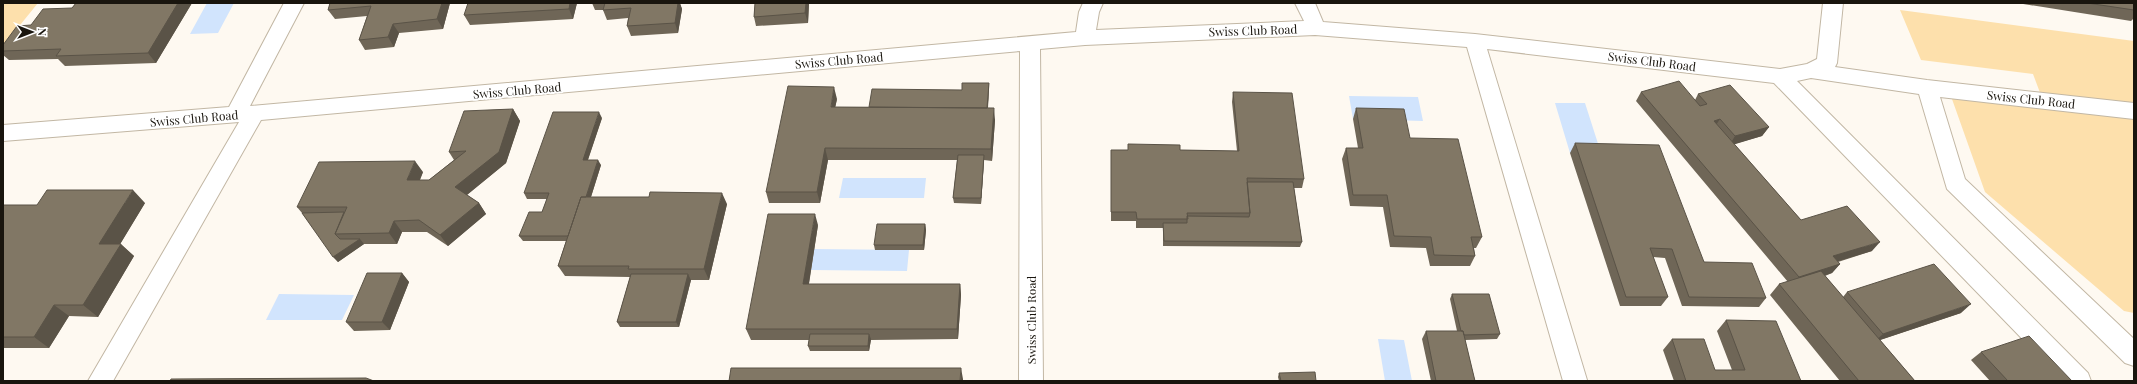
<svg xmlns="http://www.w3.org/2000/svg" width="2137" height="384" font-family="'Playfair Display',serif">
<style>
.green{fill:#fde0ac}
.water{fill:#d1e4fd}
.lines{fill:none;stroke-linecap:round;stroke-linejoin:round}
.minor-casing{stroke:#c2b7a4;stroke-width:2}
.minor{fill:#fff;fill-rule:evenodd}
.wall{fill:#6f6657}
.shaded-wall{fill:#5a5347}
.building{fill:#817765;stroke:#5a5347}
.labels{text-anchor:middle;dominant-baseline:central;stroke-width:4;stroke-linejoin:round;paint-order:stroke}
.street-label{font-size:12px;fill:#19150e;stroke:#fff}
</style>
<rect width="100%" height="100%" fill="#fef9f1"/>
<path class="green" d="M3 3H38L3 46Z
M1900 10 2134 41V313L2124 311 1985 192 1947 85 2042 98 2033 74 1921 60Z"/>
<path class="water" d="M207 3H234L218 33 190 34Z
M1349 96 1418 97 1423 121 1353 119Z
M1555 103H1585L1601 153H1570Z
M843 178H926L924 198H839Z
M814 249 909 250 907 271 811 270Z
M279 294 354 295 342 320H266Z
M1378 339 1404 340 1412 381H1385Z"/>
<g class="lines">
<defs>
<path id="minor" d="M284 3H304L250 106 1076 32 1079 12 1083 3H1103L1099 12 1096 30 1304 21 1295 3H1315L1323 22 1475 34 1780 69 1807 64 1817 59 1823 3H1843L1837 63 1835 67 1927 80 2134 103V119L1940 97 1965 179 2134 339V366L2125 363 1947 189 1919 94 1811 78 1797 81 2088 373 2091 381H2063L1774 83 1487 49 1587 380 1563 381 1467 47 1315 35 1085 45 1040 49 1043 381H1019L1020 51 261 120 113 381H88L239 122 3 141V125L229 107Z"/>
</defs>
<use href="#minor" class="minor-casing"/>
<use href="#minor" class="minor"/>
</g>
<path class="wall" d="M76 3H192L156 63 65 66 58 59 9 60 3 55V45L31 25 72 8Z
M330 3H450L443 29 399 33 394 47 365 50 359 40 367 16 335 19 328 10Z
M577 3 573 19 470 25 464 15Z
M592 3H697L680 4 682 9 678 33 631 36 627 26 628 18 607 20 603 10H595Z
M755 3H809L808 23 756 26 754 17Z
M2017 3H2134V18L2131 21Z
M989 83V89L988 108 995 120 992 161 984 160 981 204 954 203 953 198 957 160H828L820 203H769L766 192 837 99 835 107H869L962 90Z
M1233 92 1304 179 1302 188H1294L1302 242 1300 247 1163 246V228H1136V221H1111V150H1128V144L1180 150 1237 151 1232 102Z
M1641 92 1695 100 1698 94 1769 127 1762 136 1734 144 1801 220 1872 251 1838 262 1840 264 1832 273 1825 276 1843 297 1847 292 1961 313 1880 340 1915 381H1840L1770 295 1779 284 1788 282 1636 101Z
M1356 108 1410 138 1482 237 1476 248H1474L1475 256 1470 266H1430L1426 248 1390 247 1383 207 1350 206 1342 159 1346 148H1358L1353 119Z
M513 109 520 121 506 163 467 195 479 203 486 214 448 246 427 232H402L397 244H364L338 262 302 213 297 207 423 172 420 180H429L454 160 449 152Z
M602 118 588 160 601 165 591 197 727 204 709 280H691L679 327H620L617 322 630 277 565 276 558 266 566 241H523L519 236 542 212 547 199H527L524 193Z
M1575 143 1704 262 1766 298 1759 307 1682 306 1665 258 1653 257 1668 297 1661 306H1620L1570 153Z
M145 203 120 244 134 256 98 317 69 316 49 348H3V205H37Z
M925 224 926 230 924 250H875L874 245Z
M818 225 809 284H960L961 295 958 339 871 340 869 351H810L808 346 809 340H751L746 329Z
M402 273 409 282 390 330 354 331 346 322Z
M1452 294 1500 334 1497 339 1465 340 1475 381H1431L1422 339 1426 331H1457L1450 299Z
M1726 320 1801 381H1674L1663 350 1672 339 1715 370H1732L1717 331Z
M1981 352 2072 381H1990L1971 360Z
M1279 373 1316 381H1279L1278 377Z"/>
<path class="shaded-wall" d="M178 3H192L156 63 148 53Z
M442 3H450L443 29 437 19Z
M570 3H577L573 19 569 9Z
M678 3H680L682 9 678 33 675 23Z
M806 3H809L808 23 805 13Z
M393 24 399 33 394 47 388 37Z
M989 83V89L987 119V114Z
M834 87 837 99 833 118 831 107Z
M994 108 995 120 992 161 991 149Z
M513 109 520 121 506 163 463 198 455 187Z
M599 112 602 118 586 165 583 160Z
M1720 119 1714 128V121Z
M1769 127 1762 136 1729 146 1735 136Z
M825 148 828 160 820 203 817 192Z
M984 155V161L981 204V198Z
M598 160 601 165 577 241 574 236Z
M415 161 423 172 415 191 407 180Z
M133 190 145 203 113 256 99 244Z
M722 193 727 204 709 280 704 269Z
M479 203 486 214 448 246 440 235Z
M815 214 818 225 807 295 803 284Z
M394 221 402 232 397 244 389 233Z
M925 224 926 230 924 250 923 245Z
M360 239 364 244 338 262 333 257Z
M1880 242 1872 251 1825 265 1833 256Z
M121 244 134 256 98 317 83 305Z
M1840 264 1832 273 1791 286 1799 277Z
M402 273 409 282 390 330 382 322Z
M688 274 691 280 679 327 676 322Z
M960 284 961 295 958 339 957 329Z
M1971 304 1961 313 1874 342 1883 334Z
M54 305 69 316 49 348 34 337Z
M869 334 871 339 869 351 868 346Z
M961 368 963 379V381H960Z"/>
<path class="building" d="M76 3H178L148 53 56 56 61 49 3 51V45L17 26 31 25 43 9 72 8Z
M330 3H442L437 19 393 24 388 37 359 40 371 6 328 10Z
M468 3H570L569 9 464 15Z
M605 3H678L675 23 627 26 631 8 603 10Z
M755 3H806L805 13 754 17Z
M2087 3H2134V10Z
M1679 81 1700 106 1707 104 1698 94 1730 85 1769 127 1735 136 1720 119 1714 121 1801 220 1847 206 1880 242 1833 256 1840 264 1799 277 1641 92Z
M962 83H989L987 108 869 107 872 89 962 90Z
M788 86 834 87 831 107 994 108 991 149 825 148 817 192H766Z
M1233 92 1292 93 1304 179 1247 178 1250 213H1187L1188 219H1137L1136 212H1111V150H1128V144L1180 145V150L1239 151Z
M1356 108 1404 109 1410 138 1458 139 1482 237H1471L1475 256 1434 255 1431 237 1394 236 1387 195H1353L1346 148H1363Z
M513 109 499 152 455 187 479 203 440 235 419 220 394 221 389 233 335 234 347 207H297L319 162 415 161 407 180H429L466 151 449 152 464 111Z
M553 112H599L583 160H598L586 197H581L568 236H519L529 212H542L549 193H524Z
M1575 143 1659 145 1704 262 1752 263 1766 298 1689 297 1672 249 1650 248 1668 297H1626Z
M958 155H984L981 198H953Z
M1247 182H1293L1302 242 1164 241 1163 223H1187V216L1249 217 1250 213Z
M47 190H133L99 244H121L83 305H54L34 337H3V205H37Z
M650 192 722 193 704 269H628L629 266H558L581 197H649Z
M344 212 335 234 340 239H360L333 257 302 213Z
M768 214H815L803 284H960L957 329H746Z
M877 224H925L923 245H874Z
M1934 264 1971 304 1883 334 1847 292Z
M1821 271 1915 381H1859L1779 284Z
M367 273H402L382 322H346Z
M631 274H688L676 322H617Z
M1452 294H1489L1500 334 1464 335 1463 331H1461Z
M1726 320 1776 321 1801 381H1686L1672 339H1704L1715 370H1745Z
M1426 331H1463L1475 381H1436Z
M810 334H869L868 346H808Z
M2029 336 2072 381H2008L1981 352Z
M731 368H961L960 381H729Z
M1315 372 1316 381H1281L1279 373Z
M366 378 374 381H170L171 379Z"/>
<g class="labels">
<g class="street-label">
<text transform="translate(1253 30) rotate(-2)">Swiss Club Road</text>
<text transform="translate(839 60) rotate(-5)">Swiss Club Road</text>
<text transform="translate(1652 61) rotate(7)">Swiss Club Road</text>
<text transform="translate(517 90) rotate(-5)">Swiss Club Road</text>
<text transform="translate(2031 99) rotate(6)">Swiss Club Road</text>
<text transform="translate(194 118) rotate(-5)">Swiss Club Road</text>
<text transform="translate(1031 320) rotate(-90)">Swiss Club Road</text>
</g>
</g>
<rect width="2137" height="384" fill="none" stroke="#19150e" stroke-width="8"/>
<g transform="translate(32 32) rotate(90)" stroke="#ffffff" stroke-width="3" paint-order="stroke">
<path d="M0-3L7 15L0 10L-7 15Z" fill="#19150e"/>
<text y="-6" font-size="11" font-weight="bold" text-anchor="middle" fill="#19150e">N</text>
</g>
</svg>
